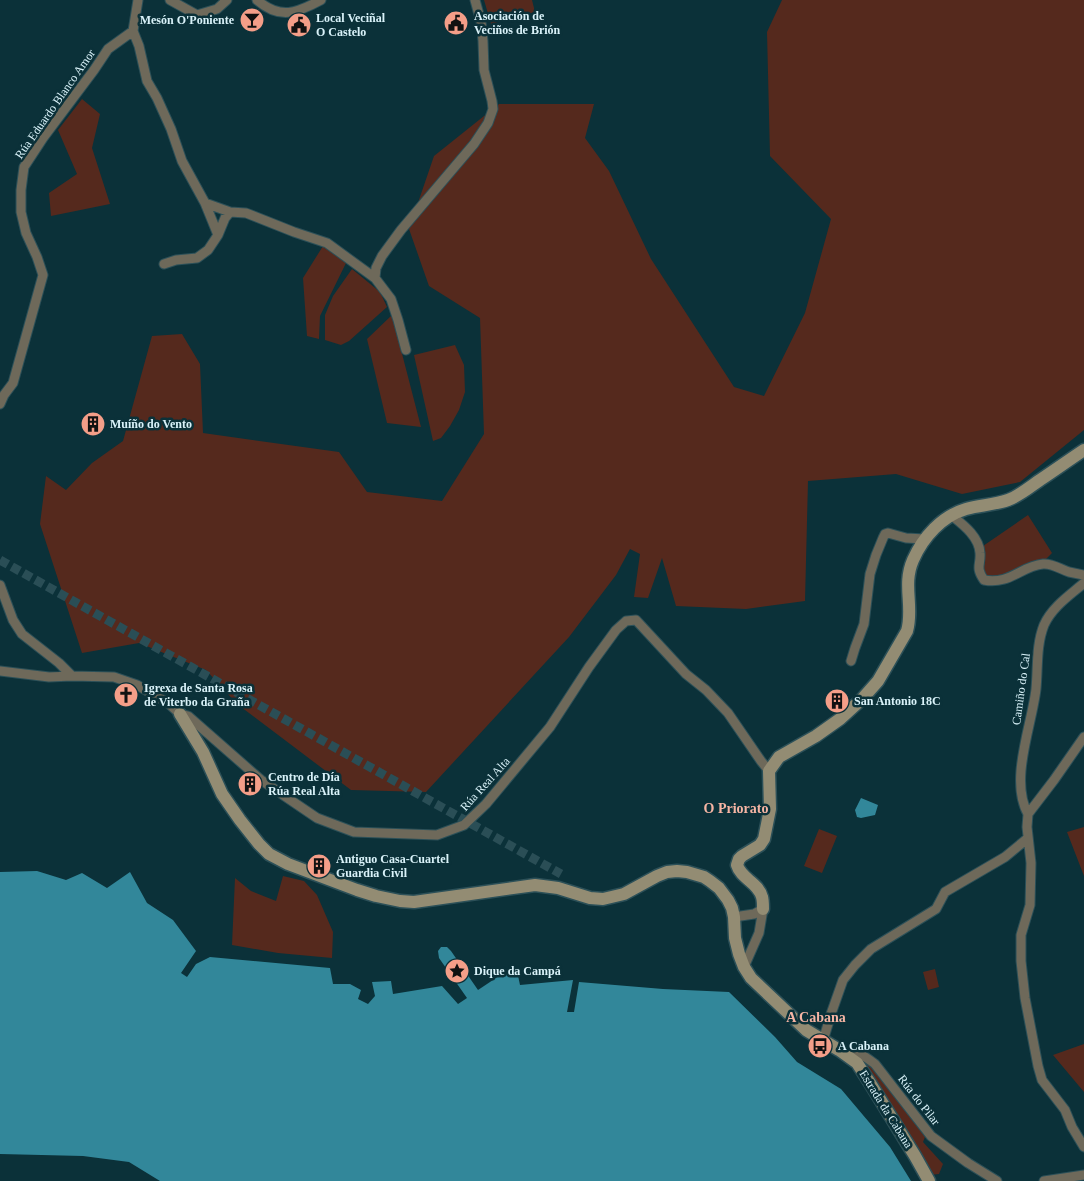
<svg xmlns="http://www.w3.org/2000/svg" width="1084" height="1181" font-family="Georgia,serif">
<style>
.green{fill:#55291d}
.water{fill:#32879a}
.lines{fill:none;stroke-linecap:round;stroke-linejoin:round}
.street-tunnel{stroke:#2a4e56;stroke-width:9;stroke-dasharray:9 4.5;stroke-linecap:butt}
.street-casing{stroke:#2c5058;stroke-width:11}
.secondary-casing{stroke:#2c5058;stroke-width:15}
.street{stroke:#6e695a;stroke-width:9}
.secondary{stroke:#938c73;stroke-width:12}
.labels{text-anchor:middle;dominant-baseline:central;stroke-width:5;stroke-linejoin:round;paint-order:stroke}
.poi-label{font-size:12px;font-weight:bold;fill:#d9f2f9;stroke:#0b3139;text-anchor:start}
.street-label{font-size:12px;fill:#d9f2f9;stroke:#0b3139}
.neighbourhood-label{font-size:14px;font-weight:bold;fill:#f6b5a4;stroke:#0b3139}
</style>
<rect width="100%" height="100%" fill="#0b3139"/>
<path class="green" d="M484 0H532L535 12 491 24Z
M782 0H1084V430L1020 482 962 494 896 474 808 481 805 601 746 609 676 606 662 558 648 598 634 597 640 554 630 549 616 575 569 637 426 792 351 790 237 704 206 670 139 643 82 653 40 524 46 476 66 490 92 463 123 441 152 336 182 334 200 364 203 433 339 452 367 492 442 501 484 434 480 318 429 286 409 229 434 156 499 104H594L585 138 609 171 651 259 734 387 764 396 805 313 831 219 770 156 767 32Z
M82 99 100 114 92 148 110 204 51 216 49 193 77 174 58 130Z
M323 246 334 252 346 263 320 316 319 339 307 336 303 278Z
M352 269 380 292 387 307 349 341 341 345 325 340V315L333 296Z
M392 315 421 427 387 423 367 339Z
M455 345 464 365 465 392 459 410 450 426 441 438 433 441 414 355Z
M1028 515 1052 553 1042 563 1001 578 988 577 983 573V546Z
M1084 827V876L1067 832Z
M819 829 837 836 822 873 804 866Z
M283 876 304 881 317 895 333 932 332 958 278 953 232 945 235 878 251 891 276 901Z
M935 969 939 987 928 990 923 972Z
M1084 1044V1092L1053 1055Z
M860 1057 867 1061 888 1086 925 1137 923 1142 943 1164 939 1174 930 1175Z"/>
<path class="water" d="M861 798 878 805 875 815 861 818 857 817 855 810Z
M37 871 66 880 82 873 107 888 130 872 147 903 173 920 196 951 181 973 187 977 196 964 210 957 330 968 333 984H350L361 990 358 999 368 1004 375 996 372 982 391 981 393 994 442 986 458 1004 467 998 439 958 438 951 441 947H447L451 951 478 990 502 974 517 971 520 985 573 980 567 1012H574L579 982 663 989 729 992 775 1037 797 1062 841 1089 890 1147 911 1181H160L129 1162 83 1156 0 1154V872Z"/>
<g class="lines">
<path class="street-tunnel" d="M0 560 561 874"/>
<defs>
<path id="street" d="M170 0 197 15 217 9 227 0
M257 0C280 20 297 13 321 0
M133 31 139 46 147 81 157 98 171 129 182 161 205 203 230 212 246 213 294 232 327 243 375 278
M218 235 225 218 230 212
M164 264 176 260 197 258 208 250 218 235 205 203
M406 350 398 320 391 299 375 278 376 268 382 256 401 230 474 144 488 123 493 109 492 101 484 70 483 41 481 22 475 0
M0 404 4 395 13 383 43 275 37 257 26 233 21 212V190L24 167 43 138 94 70 108 49 133 31 138 0
M951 515C962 524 979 536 980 553 981 565 975 567 984 580 1010 585 1021 566 1043 564 1052 563 1060 569 1069 572 1074 573 1079 574 1084 575
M0 585 13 620 22 634 59 663 72 676
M851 661 855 648 864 624 870 574 876 555 883 538 885 534 888 533 906 538 925 539
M0 671 49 677 72 676 114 677 137 685 168 703 180 714 188 716 261 780 317 818 354 832 437 835 464 825 486 804 550 727 589 667 616 630 626 621 636 620 686 674 706 690 728 713 761 761 769 771
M1084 737 1054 780 1028 814 1027 827 1031 863 1030 905 1021 935V961L1025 998 1038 1066 1042 1080 1065 1110 1072 1127 1084 1147
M1028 814C1009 780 1032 725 1036 689 1038 668 1036 645 1044 625 1052 607 1070 595 1084 583
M734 917 754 914 763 909
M744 967 759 933 763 909
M823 1041 831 1014 843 980 855 965 871 949 936 909 945 892 1005 857 1028 838
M849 1056C857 1049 867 1058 875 1064L931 1136 968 1163 997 1181
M1044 1181 1084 1175"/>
<path id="secondary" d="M180 714 203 752 222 794 240 820 259 844 269 854 288 864 357 890 376 896 400 901 414 902 535 885 558 888 590 898 603 899 624 894 657 876 667 872 677 871 687 872 704 877 710 881 719 888 728 900 732 908 734 917 735 938 739 954 744 967 751 978 806 1030 839 1050 857 1063 870 1083 915 1156 929 1181
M763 909C763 905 763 900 762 897 758 882 741 879 737 865L739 859 742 856 760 845 764 839 770 809 769 771 779 757 816 736 840 719 863 698 878 681 907 631C914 607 902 585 913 560 923 537 942 516 966 509 980 505 994 505 1008 500 1019 496 1030 487 1040 480 1055 470 1069 460 1084 450"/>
</defs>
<use href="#street" class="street-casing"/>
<use href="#secondary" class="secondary-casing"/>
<use href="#street" class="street"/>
<use href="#secondary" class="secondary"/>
</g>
<defs>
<symbol id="bar-disc" viewBox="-11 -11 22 22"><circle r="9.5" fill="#f49e88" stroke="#0b3139"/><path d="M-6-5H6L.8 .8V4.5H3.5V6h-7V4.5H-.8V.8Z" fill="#111"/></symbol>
<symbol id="civic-disc" viewBox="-11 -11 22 22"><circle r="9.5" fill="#f49e88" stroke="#0b3139"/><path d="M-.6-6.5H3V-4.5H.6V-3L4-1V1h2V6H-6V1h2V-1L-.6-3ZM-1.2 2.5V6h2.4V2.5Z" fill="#111"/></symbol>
<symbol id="building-disc" viewBox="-11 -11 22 22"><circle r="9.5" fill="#f49e88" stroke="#0b3139"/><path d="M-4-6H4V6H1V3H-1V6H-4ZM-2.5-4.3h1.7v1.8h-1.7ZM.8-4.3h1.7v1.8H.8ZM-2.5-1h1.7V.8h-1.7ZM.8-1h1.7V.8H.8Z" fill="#111"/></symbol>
<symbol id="church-disc" viewBox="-11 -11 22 22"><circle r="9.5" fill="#f49e88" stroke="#0b3139"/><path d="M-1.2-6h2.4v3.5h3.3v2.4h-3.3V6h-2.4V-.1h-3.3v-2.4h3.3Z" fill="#111"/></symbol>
<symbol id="sight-disc" viewBox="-11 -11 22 22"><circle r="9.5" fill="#f49e88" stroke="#0b3139"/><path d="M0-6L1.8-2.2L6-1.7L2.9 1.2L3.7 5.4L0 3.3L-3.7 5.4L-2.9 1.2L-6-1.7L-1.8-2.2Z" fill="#111"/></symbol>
<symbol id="bus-disc" viewBox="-11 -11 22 22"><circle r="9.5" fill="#f49e88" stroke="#0b3139"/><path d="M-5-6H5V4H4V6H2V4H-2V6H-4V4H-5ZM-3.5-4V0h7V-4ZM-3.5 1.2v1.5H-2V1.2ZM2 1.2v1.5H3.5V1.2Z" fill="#111"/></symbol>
</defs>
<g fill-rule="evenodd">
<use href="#bar-disc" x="238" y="6" width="28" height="28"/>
<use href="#civic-disc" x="442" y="9" width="28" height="28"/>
<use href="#civic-disc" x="285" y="11" width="28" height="28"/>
<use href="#building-disc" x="79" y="410" width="28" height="28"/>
<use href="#church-disc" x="112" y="681" width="28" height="28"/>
<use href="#building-disc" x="823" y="687" width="28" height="28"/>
<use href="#building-disc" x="236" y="770" width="28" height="28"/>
<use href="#building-disc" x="305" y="852" width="28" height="28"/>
<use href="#sight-disc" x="443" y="957" width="28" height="28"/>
<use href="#bus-disc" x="806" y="1032" width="28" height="28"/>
</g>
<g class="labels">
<g class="poi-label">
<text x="474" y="16">Asociación de<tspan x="474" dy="14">Veciños de Brión</tspan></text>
<text x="316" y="18">Local Veciñal<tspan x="316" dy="14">O Castelo</tspan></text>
<text x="234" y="20" text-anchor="end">Mesón O'Poniente</text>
<text x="110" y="424">Muíño do Vento</text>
<text x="144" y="688">Igrexa de Santa Rosa<tspan x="144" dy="14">de Viterbo da Graña</tspan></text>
<text x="854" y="701">San Antonio 18C</text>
<text x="268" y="777">Centro de Día<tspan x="268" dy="14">Rúa Real Alta</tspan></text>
<text x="336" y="859">Antiguo Casa-Cuartel<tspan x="336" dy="14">Guardia Civil</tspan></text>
<text x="474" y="971">Dique da Campá</text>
<text x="838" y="1046">A Cabana</text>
</g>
<g class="street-label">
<text transform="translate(55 104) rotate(-55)">Rúa Eduardo Blanco Amor</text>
<text transform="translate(1021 689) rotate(-82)">Camiño do Cal</text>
<text transform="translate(485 784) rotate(-48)">Rúa Real Alta</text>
<text transform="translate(919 1100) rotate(52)">Rúa do Pilar</text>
<text transform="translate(886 1109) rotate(58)">Estrada da Cabana</text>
</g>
<g class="neighbourhood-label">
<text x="736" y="808">O Priorato</text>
<text x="816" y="1017">A Cabana</text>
</g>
</g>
</svg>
